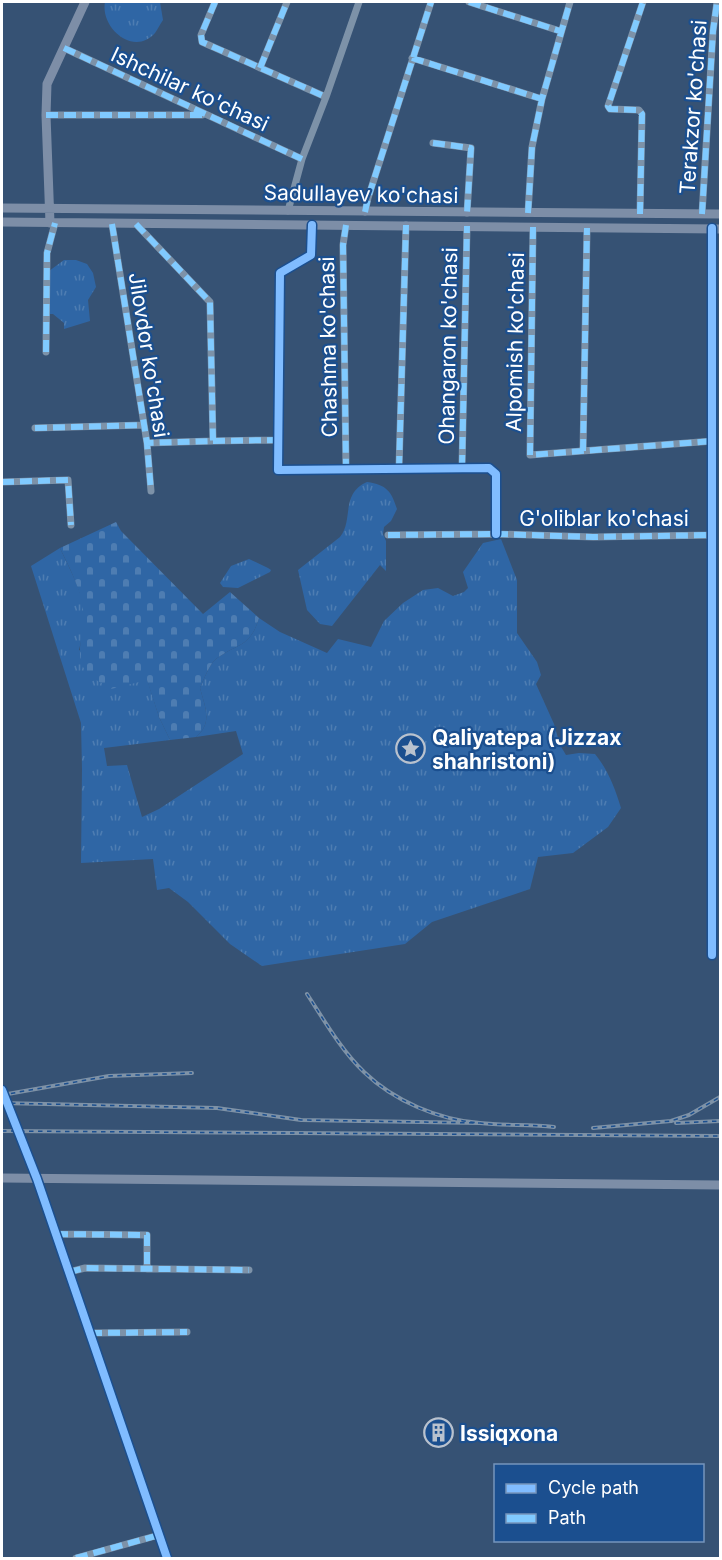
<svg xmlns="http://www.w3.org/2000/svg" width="722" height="1560" font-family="Inter,sans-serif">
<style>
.grass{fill:url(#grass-tufts)}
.cemetery{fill:url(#cemetery-stones)}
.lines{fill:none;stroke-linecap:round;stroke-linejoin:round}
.minor{stroke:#7d92a8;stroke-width:7}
.major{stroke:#7d8ea7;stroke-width:9}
.rail-casing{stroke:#7e92a7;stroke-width:4}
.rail{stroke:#1b4f8f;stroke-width:1.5;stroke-dasharray:4.5;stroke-linecap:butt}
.quiet{stroke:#80caff;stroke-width:6;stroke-dasharray:12 6;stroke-linecap:butt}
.cycleway-casing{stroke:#1b4f8f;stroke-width:11}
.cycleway{stroke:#80bcff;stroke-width:8}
.labels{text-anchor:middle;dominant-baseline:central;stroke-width:4.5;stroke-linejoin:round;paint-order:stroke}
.street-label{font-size:21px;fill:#fff;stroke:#1b4f8f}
.poi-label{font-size:21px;font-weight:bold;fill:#fff;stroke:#1b4f8f;text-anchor:start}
</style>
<defs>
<pattern id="grass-tufts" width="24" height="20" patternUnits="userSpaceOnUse" patternTransform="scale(1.5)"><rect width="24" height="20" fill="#2f66a5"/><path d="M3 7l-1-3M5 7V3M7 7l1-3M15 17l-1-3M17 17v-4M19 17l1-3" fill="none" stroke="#4e7db2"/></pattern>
<pattern id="cemetery-stones" width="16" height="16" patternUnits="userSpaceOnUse" patternTransform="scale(1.5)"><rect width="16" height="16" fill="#2f66a5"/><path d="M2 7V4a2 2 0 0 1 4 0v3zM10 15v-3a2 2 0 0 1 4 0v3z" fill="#4e7db2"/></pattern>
</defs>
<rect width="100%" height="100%" fill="#365274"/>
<path class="grass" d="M105 2H160L163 20C160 24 158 29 155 33 134 57 100 28 105 2Z
M64 260H76L87 264 93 273 96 287 88 300 90 321 64 329V323L53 314H50L49 271Z
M367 482C387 485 391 491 397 509L391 521 384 527 383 534 386 541V571L380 565 332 626 320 624 307 610 298 570 340 537C354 520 340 494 367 482Z
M501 539 517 580V633L537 662 541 675 536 684 554 724 560 745 566 755 579 753 595 754C608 770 615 788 621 808L608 827 573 853 538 857 530 889 432 922 405 944 262 966 230 944 188 902 169 888 157 890 153 859 81 863 82 769 81 723 31 566 60 548C70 570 85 595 85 621 84 630 81 641 79 650L142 680 147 679 159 717 170 740 104 748 107 766 127 765 142 817 159 809 243 754 236 731 196 737C213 723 205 707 200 688 204 679 209 665 216 659 237 643 250 648 259 618L280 632 327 653 338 639 371 647 384 621 403 603 423 590 438 588 453 596 464 592 468 588 463 572 483 543Z
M249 559 268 568 271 570 270 572 238 588 223 587 220 583 231 566Z"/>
<path class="cemetery" d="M116 522 121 531 203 614 230 592 259 618C250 648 237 643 216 659 209 665 204 679 200 688 205 707 213 723 196 737L170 740 159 717 147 680 111 689C104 684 93 679 87 673 72 656 86 629 83 609 80 587 69 567 60 548Z"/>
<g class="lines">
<path class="minor" d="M215 2 201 35 202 42 326 97
M469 2 560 31
M64 48 302 159
M412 58 542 99
M260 68 287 2
M46 115H202
M433 143 471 148 467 213
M288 211 302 159 326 97 359 2
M365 212 368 198 431 2
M528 213 532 147 542 99 570 2
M640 214 642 114 639 110 610 109 608 106 643 2
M702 214 713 31 717 2
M112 224 147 443 151 491
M136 224 210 302 213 441 147 443
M312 225 311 255 280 273 278 470 489 468 496 474V534
M346 225 343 245 346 469
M533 227 530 455 713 441
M712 228V955
M46 352 47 253 55 223
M35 428 144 425
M213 441 278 440
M583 451 587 228
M462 467 467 226
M399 468 406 225
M2 482 68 480 71 525
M388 535 496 534 593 537 713 535
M2 1090 37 1179 167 1558
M56 1234 147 1235V1269
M69 1272 85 1268 249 1270
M90 1333 187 1332
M76 1558 159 1535"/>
<path class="major" d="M2 208 720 214
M2 222 720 229
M50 223 46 115 47 84 85 2
M2 1178 720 1185"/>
<defs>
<path id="rail" d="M307 994C324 1020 341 1050 364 1072 394 1101 439 1120 480 1123 505 1126 529 1124 554 1127
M2 1095 109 1076 192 1073
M2 1103 217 1108 301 1120 479 1123
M676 1123 720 1121
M593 1128 671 1121 689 1115 720 1097
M2 1131 720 1136"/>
</defs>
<use href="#rail" class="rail-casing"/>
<use href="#rail" class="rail"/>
<path class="quiet" d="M215 2 201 35 202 42 326 97
M469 2 560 31
M64 48 302 159
M412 58 542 99
M260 68 287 2
M46 115H202
M433 143 471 148 467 213
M365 212 368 198 431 2
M528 213 532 147 542 99 570 2
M640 214 642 114 639 110 610 109 608 106 643 2
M702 214 713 31 717 2
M112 224 147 443 151 491
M136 224 210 302 213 441 147 443
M346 225 343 245 346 469
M533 227 530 455 713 441
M46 352 47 253 55 223
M35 428 144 425
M213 441 278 440
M583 451 587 228
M462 467 467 226
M399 468 406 225
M2 482 68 480 71 525
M388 535 496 534 593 537 713 535
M56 1234 147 1235V1269
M69 1272 85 1268 249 1270
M90 1333 187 1332
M76 1558 159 1535"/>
<defs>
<path id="cycleway" d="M312 225 311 255 280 273 278 470 489 468 496 474V534
M712 228V955
M2 1090 37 1179 167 1558"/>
</defs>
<use href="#cycleway" class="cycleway-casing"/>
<use href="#cycleway" class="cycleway"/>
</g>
<defs>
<symbol id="sight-ring" viewBox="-11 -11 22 22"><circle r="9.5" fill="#1b4f8f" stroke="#b9c2ce" stroke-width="1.5"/><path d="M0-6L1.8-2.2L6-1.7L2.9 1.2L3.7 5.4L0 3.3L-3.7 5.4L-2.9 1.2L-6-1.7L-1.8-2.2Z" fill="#b9c2ce"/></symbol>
<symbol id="building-ring" viewBox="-11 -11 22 22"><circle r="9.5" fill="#1b4f8f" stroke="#b9c2ce" stroke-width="1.5"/><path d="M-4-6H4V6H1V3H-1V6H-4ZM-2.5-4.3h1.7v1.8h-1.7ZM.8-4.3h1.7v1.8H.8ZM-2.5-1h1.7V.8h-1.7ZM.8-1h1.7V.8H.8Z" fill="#b9c2ce"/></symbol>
</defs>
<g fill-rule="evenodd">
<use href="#sight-ring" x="394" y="732" width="33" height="33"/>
<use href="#building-ring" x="422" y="1416" width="33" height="33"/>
</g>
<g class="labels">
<g class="street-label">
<text transform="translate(190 89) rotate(25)">Ishchilar ko'chasi</text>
<text transform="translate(693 107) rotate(-86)">Terakzor ko'chasi</text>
<text transform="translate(361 194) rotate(1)">Sadullayev ko'chasi</text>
<text transform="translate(515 342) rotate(-89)">Alpomish ko'chasi</text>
<text transform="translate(448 346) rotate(-89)">Ohangaron ko'chasi</text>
<text transform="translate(328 347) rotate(-91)">Chashma ko'chasi</text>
<text transform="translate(149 355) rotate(81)">Jilovdor ko'chasi</text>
<text x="604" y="518">G'oliblar ko'chasi</text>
</g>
<g class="poi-label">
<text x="432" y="737">Qaliyatepa (Jizzax<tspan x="432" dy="24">shahristoni)</tspan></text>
<text x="460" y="1433">Issiqxona</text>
</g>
</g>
<rect width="722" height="1560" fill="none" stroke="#ffffff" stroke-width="6"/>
<rect x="494" y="1464" width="210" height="78" fill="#1b4f8f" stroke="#7695bc" stroke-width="1.5"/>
<rect x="506" y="1484" width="30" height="9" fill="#80bcff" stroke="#7695bc" stroke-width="1.5"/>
<text x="548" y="1494" font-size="18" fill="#ffffff">Cycle path</text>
<rect x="506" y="1514" width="30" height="9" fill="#80caff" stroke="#7695bc" stroke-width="1.5"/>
<text x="548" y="1524" font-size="18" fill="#ffffff">Path</text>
</svg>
